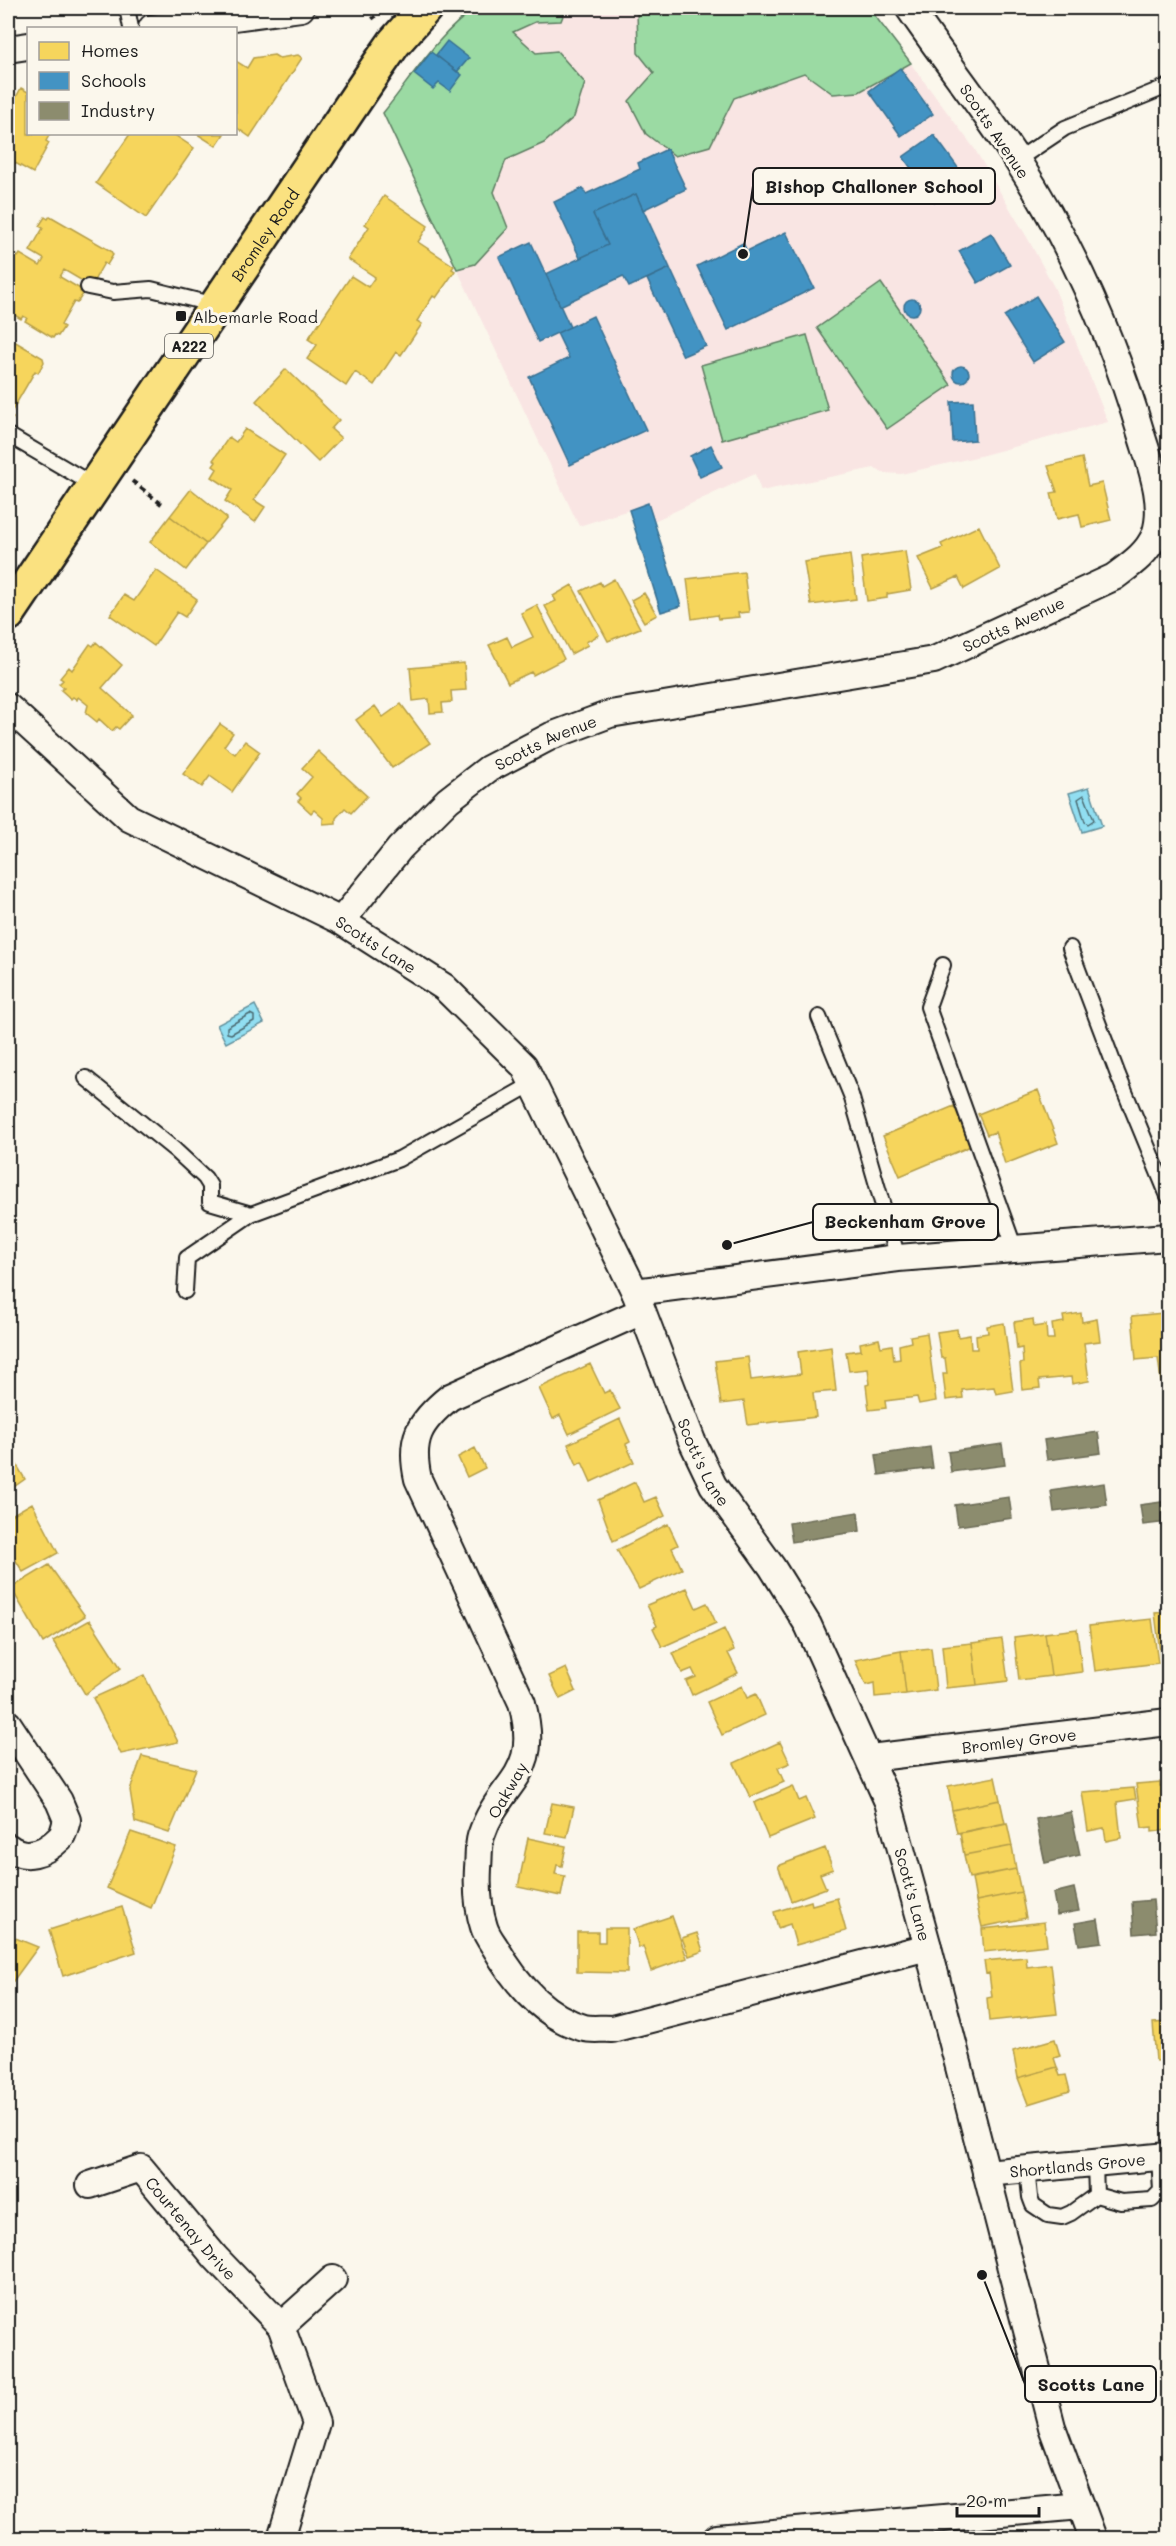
<svg xmlns="http://www.w3.org/2000/svg" width="1176" height="2546" font-family="Mali,sans-serif">
<style>
.built{fill:#f9e5e3}
.green{fill:#9bdaa3;stroke:#5c7b60;stroke-width:1.5}
.water{fill:#91def1;stroke:#62909c;stroke-width:1.5}
.homes{fill:#f6d55c;stroke:#b59e49;stroke-width:1.5}
.schools{fill:#4393c3;stroke:#376f91;stroke-width:1.5}
.industry{fill:#8c8c6e;stroke:#6a6a55;stroke-width:1.5}
.lines{fill:none;stroke-linecap:round;stroke-linejoin:round}
.shore{stroke:#4b6a71;stroke-width:1.5}
.lane-casing{stroke:#1c1c1c;stroke-width:18}
.street-casing{stroke:#1c1c1c;stroke-width:30}
.primary-casing{stroke:#1c1c1c;stroke-width:38}
.path{stroke:#1c1c1c;stroke-width:4;stroke-dasharray:6 4.5;stroke-linecap:butt}
.lane{stroke:#fbf7ec;stroke-width:14}
.street{stroke:#fbf7ec;stroke-width:26}
.primary{stroke:#fae180;stroke-width:33}
.poi-dot{fill:#1c1c1c;stroke:#fbf7ec;stroke-width:2}
.labels{text-anchor:middle;dominant-baseline:central;stroke-width:6;stroke-linejoin:round;paint-order:stroke}
.shield{fill:#fbf7ec;stroke:#5f5e5a;stroke-width:1.5}
.shield-label{font-size:15px;font-weight:bold;fill:#1c1c1c}
.street-label{font-size:16px;fill:#1c1c1c;stroke:#fbf7ec}
.poi-label{font-size:16px;fill:#1c1c1c;stroke:#fbf7ec;text-anchor:start}
.leader{fill:none;stroke:#1c1c1c;stroke-width:2}
.callout-dot{fill:#1c1c1c;stroke:#fbf7ec;stroke-width:2}
.callout{fill:#fbf7ec;stroke:#1c1c1c;stroke-width:2}
.callout-label{font-size:18px;text-anchor:middle;font-weight:bold;fill:#1c1c1c}
</style>
<rect width="100%" height="100%" fill="#fbf7ec"/>
<filter id="ink" filterUnits="userSpaceOnUse"><feTurbulence type="fractalNoise" baseFrequency=".0167" numOctaves="2"/><feDisplacementMap in="SourceGraphic" scale="12" xChannelSelector="R" yChannelSelector="G"/><feConvolveMatrix kernelMatrix="1 2 1 2 8 2 1 2 1" color-interpolation-filters="sRGB"/></filter>
<g filter="url(#ink)">
<path class="built" d="M476 8H869L974 148 1028 239 1054 287 1108 422 976 457 901 474 883 473 874 468 761 491 755 474 654 521 648 504 579 526 383 113 444 36 462 17Z"/>
<path class="green" d="M476 8H566L561 21 535 22 513 32 536 53 557 51 585 83 574 117 544 143 506 160 494 192 508 228 475 264 457 269 383 113C412 77 438 33 476 8Z
M637 8H869L911 63 859 92 833 94 804 73 734 98 710 146 675 156 646 134 629 101 654 73 638 53Z
M881 283 951 385 887 429 817 328Z
M807 335 828 410 722 440 701 365Z"/>
<path class="water" d="M1089 787 1102 826 1082 832 1069 793Z
M255 1005 264 1023 226 1043 217 1025Z"/>
<path class="homes" d="M274 55 279 58 298 55 302 58 250 137 236 127V61L247 68 253 58Z
M21 88 28 92V134H50L46 141 49 143 33 173 8 159V97L14 101Z
M130 134H149L154 137 157 134H173L194 148 146 218 96 183Z
M197 134H224L216 146Z
M384 196 428 226 418 242 454 266 452 269 455 271 436 298 433 296 417 321 422 324 401 355 396 352 374 385 355 372 346 386 307 359 317 345 308 339 351 276 368 287 375 277 348 259 369 227 365 224Z
M50 216 111 251 113 255 107 265 104 263 91 286 64 270 60 277 82 290 80 292 83 294 77 303 74 302 61 325 64 327 58 336 55 335 53 338 25 321 27 318 23 316 21 319 8 311V275L13 267 9 265 15 255 18 257 20 254 40 266 44 259 30 251 43 228 39 226 45 217 48 219Z
M8 338V342L12 344 14 341 43 358 44 362 38 373 35 371 9 416 13 418 8 426Z
M286 369 339 420 331 429 341 438 318 462 256 401Z
M245 429 285 455 254 500 265 507 255 522 225 501 232 490 212 477 217 469 213 466 216 462 213 460 229 437 236 442Z
M1082 458 1088 486 1102 483 1111 520 1082 527 1079 514 1057 519 1051 493 1057 492 1048 466Z
M191 489 227 518 206 544 170 516Z
M170 516 206 544 186 570 150 542Z
M979 526 1000 569 964 589 958 577 933 588 918 558 943 548 941 544Z
M905 551 911 590 887 594V598L867 601 861 558Z
M850 555 856 599 811 605 804 562Z
M156 570 197 599 185 617 177 612 154 646 110 615 124 595 134 601Z
M744 572 749 612 738 613 739 617 718 619 717 615 692 619 687 579Z
M614 579 640 628 608 641 581 591 600 582 602 586Z
M572 585 599 635 586 642 588 645 571 654 545 606 556 601 553 596Z
M644 593 657 615 644 622 631 600Z
M537 605 564 659 533 675 531 672 508 683 489 645 507 637 512 647 533 637 521 613Z
M96 642 122 665 102 688 132 715 119 729 116 727 112 731 99 719 97 722 86 713 88 705 78 697 77 700 73 697 71 699 61 690 64 688 59 684 63 680 60 678 69 667 72 670 90 644 93 646Z
M464 663 466 690 451 691 452 702 442 703 443 712 430 713 429 699 413 701 410 668Z
M401 704 430 743 392 768 356 720 375 706 383 717Z
M220 724 233 733 224 746 235 754 245 741 260 752 232 792 210 776 202 787 183 774Z
M318 751 367 796 351 813 345 808 336 818V823L323 824V818L314 810 311 813 298 801 301 798 297 794 312 777 302 768Z
M1038 1090 1058 1143 1005 1164 995 1132 987 1135 978 1114Z
M954 1106 971 1146 900 1176 883 1136Z
M1081 1313 1082 1322 1097 1319 1100 1341 1084 1343 1089 1381 1072 1384 1071 1377 1039 1380 1040 1388 1022 1390 1020 1364 1023 1363 1022 1348 1017 1349 1014 1322 1033 1319 1034 1327 1046 1325 1047 1339H1054L1052 1324 1064 1322 1063 1316Z
M1163 1313 1166 1336 1168 1335V1380L1161 1381 1158 1358 1136 1360 1132 1316Z
M1004 1323 1013 1391 996 1394 994 1387 962 1390 963 1398 946 1400 943 1374H947L945 1358H941L937 1332 957 1329 958 1337 970 1335 971 1349H977L976 1335 988 1333 987 1326Z
M927 1333 936 1401 919 1404 917 1397 885 1401 886 1408 869 1410 866 1385 870 1384 868 1369 849 1371 846 1352 861 1350 860 1343 879 1339 881 1347 892 1345 894 1360 900 1359 899 1345 911 1342 910 1336Z
M831 1347 836 1391 813 1393 816 1417 748 1425 744 1401 721 1404 715 1361 748 1357 751 1380 801 1374 798 1352Z
M590 1364 604 1393 610 1390 620 1409 569 1434 560 1415 553 1419 539 1388Z
M620 1419 630 1442 626 1444 634 1462 591 1482 582 1462 577 1465 568 1444Z
M475 1448 485 1468 467 1477 458 1457Z
M8 1450 25 1479 8 1491Z
M635 1482 644 1502 656 1497 665 1516 613 1541 598 1500Z
M32 1503 58 1553 23 1572 8 1548V1517Z
M668 1524 678 1545 672 1548 682 1569 639 1589 617 1550Z
M49 1565 85 1616 43 1643 11 1588Z
M687 1588 696 1608 707 1603 716 1623 662 1647 653 1628 657 1626 647 1605Z
M1168 1612V1660L1161 1661 1155 1613Z
M1152 1619 1158 1663 1095 1671 1089 1626Z
M90 1620 121 1668 85 1694 53 1641Z
M724 1629 734 1650 728 1653 738 1673 692 1695 686 1681 696 1677 692 1669 682 1673 673 1653Z
M1077 1629 1082 1672 1051 1676 1045 1633Z
M1045 1633 1051 1676 1019 1680 1014 1637Z
M1002 1639 1008 1681 977 1685 972 1643Z
M972 1643 977 1685 946 1688 942 1646Z
M931 1648 936 1690 906 1694 901 1651Z
M901 1651 906 1694 875 1697 874 1683 866 1685 855 1660Z
M566 1668 576 1691 560 1699 549 1676Z
M144 1675 178 1742 121 1754 93 1698Z
M742 1686 747 1698 756 1694 765 1715 722 1735 707 1702Z
M780 1742 790 1763 778 1768 784 1782 750 1797 734 1763Z
M142 1756 196 1769 169 1833 135 1822 130 1790Z
M995 1777 1000 1800 952 1810 948 1786Z
M1160 1782V1786H1168V1830L1152 1832V1827L1142 1828 1136 1784Z
M793 1786 799 1801 806 1798 815 1819 768 1838 754 1803Z
M1134 1788 1136 1799 1117 1802 1121 1838 1106 1841 1104 1828 1088 1831 1082 1792Z
M1000 1800 1005 1823 957 1833 952 1810Z
M552 1803 574 1807 567 1837 545 1833Z
M1007 1823 1012 1846 964 1855 960 1833Z
M131 1832 176 1847 151 1908 107 1888Z
M528 1838 566 1846 562 1866 557 1865 555 1874 565 1876 561 1896 518 1887Z
M1012 1846 1016 1869 969 1878 964 1855Z
M825 1848 833 1869 820 1874 826 1888 791 1901 778 1866Z
M1016 1869 1021 1892 976 1901 972 1878Z
M1021 1892 1026 1918 982 1927 976 1901Z
M837 1898 846 1931 796 1945 790 1924 778 1928 774 1912 811 1901 812 1905Z
M122 1907 136 1952 63 1976 49 1930Z
M672 1916 687 1958 651 1971 643 1946 639 1948 633 1929Z
M1044 1922 1047 1945 984 1952 982 1929Z
M605 1928H627V1973L577 1972V1932H598V1942H605Z
M697 1933 703 1951 689 1956 682 1938Z
M8 1935 38 1947 8 1988Z
M1026 1957 1027 1967 1051 1964 1057 2014 989 2021 987 1998 992 1997 989 1973 986 1974 984 1961Z
M1168 2022V2080L1167 2060 1156 2061 1153 2023Z
M1055 2039 1060 2056 1054 2058 1057 2067 1018 2078 1013 2051Z
M1057 2067 1060 2076 1066 2075 1070 2091 1028 2104 1018 2078Z"/>
<path class="schools" d="M447 41 469 58 457 72 436 55Z
M431 52 462 75 450 91 439 83 433 89 414 74Z
M900 68 933 114 901 136 869 91Z
M934 135 967 180 935 202 903 157Z
M667 149 686 189 643 210 636 194 593 214 608 245 580 258 554 202 583 188 586 194 640 169 638 163Z
M636 194 670 268 629 287 623 276 560 306 546 274 608 245 593 214Z
M786 232 814 288 728 330 697 266 743 243 747 251Z
M991 233 1010 265 978 283 959 251Z
M531 242 570 327 538 342 499 257Z
M670 268 706 346 683 356 647 279Z
M1036 296 1065 342 1033 362 1004 316Z
M904 307a8 8 0 1 1 16 0a8 8 0 1 1-16 0Z
M593 316 646 430 570 465 529 377 569 358 557 333Z
M953 374a8 8 0 1 1 16 0a8 8 0 1 1-16 0Z
M973 401 975 440 953 442 951 402Z
M711 445 722 467 700 477 690 456Z
M648 503 681 606 661 612 629 510Z"/>
<path class="industry" d="M1098 1432 1101 1453 1047 1460 1044 1440Z
M1002 1444 1005 1465 951 1472 948 1452Z
M930 1447 933 1468 879 1475 876 1455Z
M1104 1483 1107 1505 1054 1512 1051 1491Z
M1009 1497 1012 1518 958 1526 955 1505Z
M1168 1501V1522L1143 1525 1140 1505Z
M858 1512 860 1531 792 1542 789 1523Z
M1071 1812 1080 1855 1045 1863 1036 1819Z
M1074 1888 1079 1911 1057 1915 1053 1893Z
M1153 1900 1156 1932 1134 1934 1132 1902Z
M1098 1919 1102 1942 1079 1945 1075 1923Z"/>
<g class="lines">
<path class="shore" d="M1084 795 1094 820 1088 824 1085 822 1078 799Z
M250 1014 254 1016V1021L231 1034 227 1033V1027Z"/>
<defs>
<path id="lane" d="M127 8 131 28
M1017 160 1065 128 1168 86
M88 287 113 292 151 289 215 305
M8 435 95 486
M1070 948 1118 1075 1168 1196
M943 965 928 1007 1015 1249
M819 1017 851 1095 898 1258
M86 1078 175 1150 205 1178 210 1186V1202L251 1214
M185 1291 187 1258 251 1214 399 1159 532 1084
M1027 2169 1030 2197 1033 2205 1048 2215 1062 2217 1071 2213 1096 2195 1095 2163
M1096 2195 1121 2202 1152 2200 1161 2191 1159 2156"/>
<g id="street">
<path d="M152 28 301 8"/>
<path d="M8 49 28 46"/>
<path id="s1" d="M8 707 129 818 341 921 444 987 524 1066 635 1292 692 1441 713 1485 772 1567 808 1625 888 1802 928 1947 1052 2427 1093 2538"/>
<path id="s2" d="M341 921 400 848 448 800 488 769 551 736 610 714 934 660 1114 577C1130 565 1147 554 1155 535 1166 505 1151 466 1142 437 1113 338 1073 247 1017 160 983 108 944 59 909 8"/>
<path d="M635 1292 898 1258 1168 1237"/>
<path d="M642 1311 450 1397C419 1422 409 1439 418 1479L522 1703C542 1779 501 1777 481 1836 478 1846 479 1858 478 1868 477 1887 478 1909 484 1927 486 1934 491 1941 495 1947 515 1982 543 2017 584 2028 592 2030 603 2028 612 2029L928 1947"/>
<path d="M8 1724 59 1801 67 1820C65 1826 64 1834 60 1838 44 1854 25 1860 8 1847"/>
<path id="s3" d="M870 1758 1168 1722"/>
<path id="s4" d="M986 2173 1168 2156"/>
<path id="s5" d="M90 2185 141 2168 215 2257 281 2326 316 2423 281 2538"/>
<path d="M281 2326 333 2279"/>
<path d="M717 2538 1081 2506"/>
</g>
<g id="primary">
<path id="s6" d="M8 614 378 66 394 43 425 8"/>
</g>
</defs>
<use href="#lane" class="lane-casing"/>
<use href="#street" class="street-casing"/>
<use href="#primary" class="primary-casing"/>
<path class="path" d="M366 8 375 19
M132 481 164 506"/>
<use href="#lane" class="lane"/>
<use href="#street" class="street"/>
<use href="#primary" class="primary"/>
</g>
</g>
<rect class="poi-dot" x="175" y="310" width="12" height="12" rx="3"/>
<g class="labels">
<rect class="shield" x="165" y="334" width="48" height="24" rx="4.5"/>
<g class="shield-label">
<text x="189" y="346">A222</text>
</g>
<g class="street-label">
<text transform="translate(995 131) rotate(56)">Scotts Avenue</text>
<text stroke="none"><textPath href="#s6" startOffset="458">Bromley Road</textPath></text>
<text stroke="none"><textPath href="#s2" startOffset="762">Scotts Avenue</textPath></text>
<text stroke="none"><textPath href="#s2" startOffset="276">Scotts Avenue</textPath></text>
<text stroke="none"><textPath href="#s1" startOffset="442">Scotts Lane</textPath></text>
<text stroke="none"><textPath href="#s1" startOffset="1070">Scott's Lane</textPath></text>
<text stroke="none"><textPath href="#s3" startOffset="150">Bromley Grove</textPath></text>
<text transform="translate(507 1790) rotate(-60)">Oakway</text>
<text stroke="none"><textPath href="#s1" startOffset="1554">Scott's Lane</textPath></text>
<text stroke="none"><textPath href="#s4" startOffset="92">Shortlands Grove</textPath></text>
<text stroke="none"><textPath href="#s5" startOffset="132">Courtenay Drive</textPath></text>
</g>
<g class="poi-label">
<text x="193" y="316">Albemarle Road</text>
</g>
</g>
<path class="leader" d="M743 254L753 186M727 1245L813 1222M982 2275L1025 2384"/>
<g class="callout-dot">
<circle cx="743" cy="254" r="6"/>
<circle cx="727" cy="1245" r="6"/>
<circle cx="982" cy="2275" r="6"/>
</g>
<g class="callout">
<rect x="753" y="168" width="242" height="36" rx="6"/>
<rect x="813" y="1204" width="185" height="36" rx="6"/>
<rect x="1025" y="2366" width="131" height="36" rx="6"/>
</g>
<g class="callout-label">
<text x="874" y="193">Bishop Challoner School</text>
<text x="905" y="1228">Beckenham Grove</text>
<text x="1091" y="2391">Scotts Lane</text>
</g>
<rect width="1176" height="2546" fill="none" stroke="#fbf7ec" stroke-width="30"/>
<rect x="15" y="15" width="1146" height="2516" fill="none" stroke="#1c1c1c" stroke-width="2" filter="url(#ink)"/>
<rect x="27" y="27" width="210" height="108" fill="#fbf7ec" stroke="#a29f99" stroke-width="1.5"/>
<rect x="39" y="42" width="30" height="18" fill="#f6d55c" stroke="#a29f99" stroke-width="1.5"/>
<text x="81" y="57" font-size="18" fill="#1c1c1c">Homes</text>
<rect x="39" y="72" width="30" height="18" fill="#4393c3" stroke="#a29f99" stroke-width="1.5"/>
<text x="81" y="87" font-size="18" fill="#1c1c1c">Schools</text>
<rect x="39" y="102" width="30" height="18" fill="#8c8c6e" stroke="#a29f99" stroke-width="1.5"/>
<text x="81" y="117" font-size="18" fill="#1c1c1c">Industry</text>
<path d="M957 2507v9h82v-9" fill="none" stroke="#1c1c1c" stroke-width="3"/>
<text x="966" y="2507" font-size="18" fill="#1c1c1c" stroke="#fbf7ec" stroke-width="4.5" paint-order="stroke">20 m</text>
</svg>
